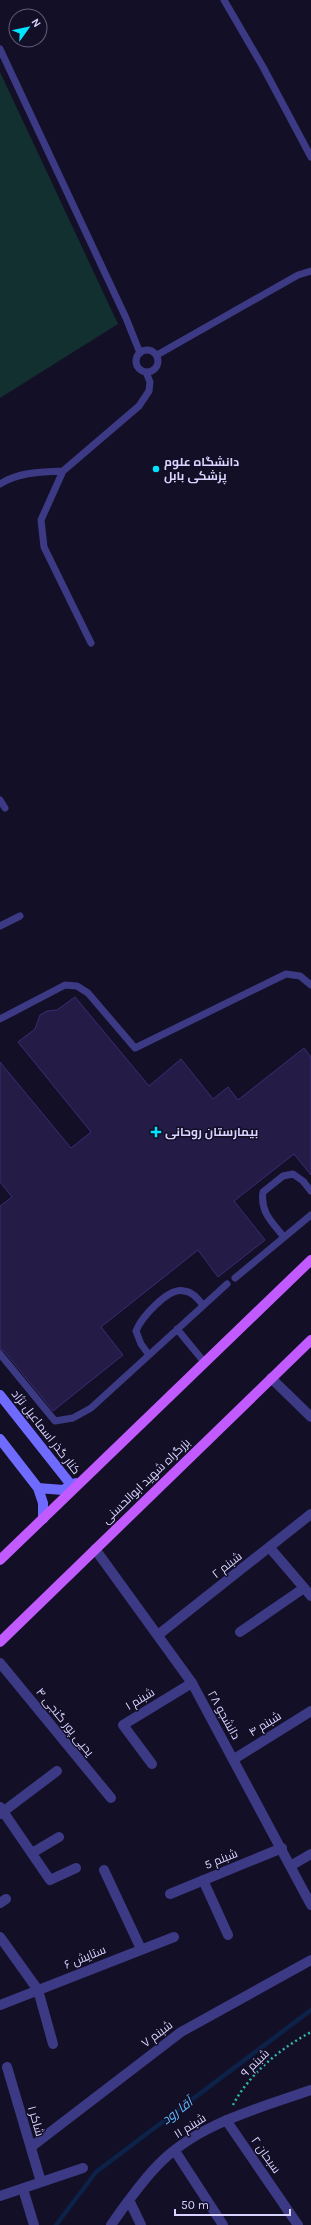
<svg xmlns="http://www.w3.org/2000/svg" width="311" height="2225" font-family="Karla,Cairo,sans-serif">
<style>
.green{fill:#12302f}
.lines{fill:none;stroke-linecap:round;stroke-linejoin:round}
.stream{stroke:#0c2248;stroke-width:4.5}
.building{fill:#241b47;stroke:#3b2d73}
.path{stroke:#2fb8b0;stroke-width:2.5;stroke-dasharray:2 3;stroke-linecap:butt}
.service{stroke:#3d3a85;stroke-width:7}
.minor{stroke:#3d3a85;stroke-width:10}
.tertiary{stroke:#3d3a85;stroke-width:10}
.secondary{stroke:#6f6bff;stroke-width:10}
.primary{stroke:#c25bff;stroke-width:10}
.poi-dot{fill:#00e5ff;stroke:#130f26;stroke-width:1.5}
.labels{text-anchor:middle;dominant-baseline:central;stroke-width:3;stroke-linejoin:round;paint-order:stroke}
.poi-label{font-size:12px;font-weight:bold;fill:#d9d4ff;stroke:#130f26;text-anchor:start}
.street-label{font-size:12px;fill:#d9d4ff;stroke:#130f26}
.water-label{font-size:13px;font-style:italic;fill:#62b6ff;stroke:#130f26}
</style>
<rect width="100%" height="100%" fill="#130f26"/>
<path class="green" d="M0 72 118 324 0 398Z"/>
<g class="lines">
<path class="stream" d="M56 2225 96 2172 311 2010"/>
</g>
<path class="building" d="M75 997 149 1086 181 1059 213 1099 228 1087 238 1100 304 1048 311 1057V1175L294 1154 234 1201 265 1240 218 1277 198 1250 101 1327 123 1355 53 1411 4 1351 0 1349V1206L12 1197 0 1182V1062L71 1148 91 1132 18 1042 35 1029 40 1015 47 1011 57 1010Z"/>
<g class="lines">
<path class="path" d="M233 2105C249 2074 281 2048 311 2032"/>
<path class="service" d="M224 0 263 67 311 157
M0 49 126 318 140 353
M136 361a11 11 0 1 1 22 0a11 11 0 1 1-22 0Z
M157 355 298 275 311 271
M0 484C19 472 41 472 63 471
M91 643 44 547 41 520 63 471 139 406 149 391 150 382 146 372
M0 800 5 808
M0 926 20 916
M0 1019 65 985 77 986 88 993 135 1048 286 974 300 976 311 985
M284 1237C272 1222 260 1212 263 1192L283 1176 293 1174 303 1181 311 1191
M235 1278 311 1215
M177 1329 205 1363
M0 1354 55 1421 73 1418 91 1408 227 1284
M149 1355 141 1344 136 1331C141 1318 168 1287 184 1291 193 1292 197 1298 203 1305"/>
<path class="minor" d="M271 1378 311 1417
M270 1548 311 1596
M240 1632 304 1588
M158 1635 311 1514
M0 1663 111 1798
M234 1759 311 1711
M152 1764 123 1725 192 1683
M0 1807 50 1880 76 1868
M0 1814 57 1771
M32 1853 59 1837
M292 1865 311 1854
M104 1870 141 1949
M203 1880 228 1935
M170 1894 282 1848
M0 1903 6 1899
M0 1937 38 1990 53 2044
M0 2005 174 1937
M7 2067 41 2182
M226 2120 298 2225
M31 2147 181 2032 311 1960
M175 2151 223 2225
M23 2189 34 2225
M0 2196 83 2168
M129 2200 141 2225
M111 2225C125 2205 139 2185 156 2167 196 2124 257 2109 311 2090"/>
<path class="tertiary" d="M95 1549 192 1683 311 1905"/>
<path class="secondary" d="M0 1395 72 1486
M0 1439 38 1488 43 1503V1519
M38 1488 63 1490 76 1483"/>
<path class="primary" d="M0 1560 311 1260
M0 1642 311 1340"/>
</g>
<g class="poi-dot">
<circle cx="156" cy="469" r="4"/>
<path d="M154 1126h4v4h4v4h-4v4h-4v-4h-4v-4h4z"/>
</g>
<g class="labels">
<g class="poi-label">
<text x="164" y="462">دانشگاه علوم<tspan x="164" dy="14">پزشکی بابل</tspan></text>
<text x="165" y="1132">بیمارستان روحانی</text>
</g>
<g class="street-label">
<text transform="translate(46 1432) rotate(52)">کنار گذر اسماعیل نژاد</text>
<text transform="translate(146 1481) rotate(-44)">بزرگراه شهید ابوالحسنی</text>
<text transform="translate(227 1565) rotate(-38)">شبنم ۲</text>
<text transform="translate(140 1699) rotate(-31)">شبنم ۱</text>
<text transform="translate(224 1715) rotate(61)">دانشجو ۲۸</text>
<text transform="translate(65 1722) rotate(51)">یحیی پور گنجی ۴</text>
<text transform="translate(265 1724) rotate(-32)">شبنم ۴</text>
<text transform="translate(221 1859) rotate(-22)">شبنم 5</text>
<text transform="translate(85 1957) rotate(-22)">ستایش ۶</text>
<text transform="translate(157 2034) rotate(-37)">شبنم ۷</text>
<text transform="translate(255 2063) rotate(-44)">شبنم ۹</text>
<text transform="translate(36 2121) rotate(74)">شاکر ۱</text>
<text transform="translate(190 2126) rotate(-32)">شبنم ۱۱</text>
<text transform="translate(266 2155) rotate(55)">سبحان ۲</text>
</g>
<g class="water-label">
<text transform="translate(177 2111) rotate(-37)">آقا رود</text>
</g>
</g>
<g transform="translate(28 28) rotate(57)"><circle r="19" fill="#130f26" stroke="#625e7d"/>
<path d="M0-3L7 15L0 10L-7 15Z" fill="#00e5ff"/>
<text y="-6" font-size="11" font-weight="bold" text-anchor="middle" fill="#d9d4ff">N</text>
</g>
<path d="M175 2209v6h115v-6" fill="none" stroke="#d9d4ff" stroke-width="2"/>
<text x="181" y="2209" font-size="12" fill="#d9d4ff" stroke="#130f26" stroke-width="3" paint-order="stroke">50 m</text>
</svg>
